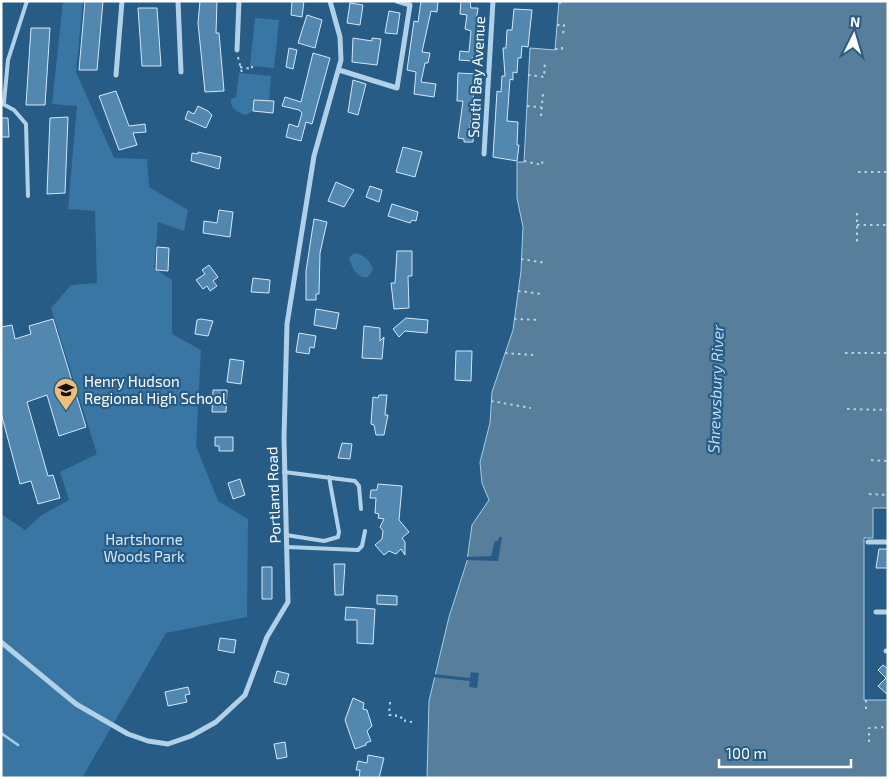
<svg xmlns="http://www.w3.org/2000/svg" width="889" height="779" font-family="'Exo 2',sans-serif">
<style>
.green{fill:#3a76a3}
.water{fill:#577e9a;stroke:#a5cde9}
.pier{fill:#265c86}
.lines{fill:none;stroke-linecap:round;stroke-linejoin:round}
.stream{stroke:#a5cde9;stroke-width:2.5}
.building{fill:#5287b0;stroke:#d4e8f7}
.path{stroke:#b1d1e8;stroke-width:2;stroke-dasharray:2.5 4;stroke-linecap:butt}
.service{stroke:#b1d1e8;stroke-width:4}
.minor{stroke:#b1d1e8;stroke-width:5}
.labels{text-anchor:middle;dominant-baseline:central;stroke-width:4.5;stroke-linejoin:round;paint-order:stroke}
.street-label{font-size:15px;fill:#fff;stroke:#265c86}
.poi-label{font-size:15px;fill:#fff;stroke:#265c86;text-anchor:start}
.park-label{font-size:15px;fill:#d4e8f7;stroke:#265c86}
.water-label{font-size:16px;font-style:italic;fill:#bcdaf0;stroke:#265c86}
</style>
<rect width="100%" height="100%" fill="#265c86"/>
<path class="green" d="M63 1H83L76 72 114 158 147 159 149 187 188 210 184 231 158 222 154 268 172 280V334L201 350 196 446 218 501 248 519 247 617 166 633 82 778H1V514L25 530 42 515 69 500 60 472 97 454 51 308 71 285 97 283 95 211 68 209 77 106 52 104Z
M255 18 279 20 274 68 250 66Z
M239 73 271 76 269 101H274L273 113 253 111 245 115C238 112 230 109 231 99L236 97Z
M354 253C363 254 371 261 373 270L368 277C357 279 352 268 349 258Z"/>
<path class="water" d="M559 1H888V508H873V538H864V700H888V778H427L429 701 449 617 467 561 472 525 489 500 482 483 480 462 490 423 492 392 513 330 521 271 523 227 517 198V162H524L530 48 555 50Z"/>
<path class="pier" d="M499 537H502L498 561 464 560 465 557 491 556 495 541H498Z
M471 672 479 673 477 688 469 687 470 681 432 677 433 674 470 678Z"/>
<g class="lines">
<path class="stream" d="M1 733 18 745"/>
</g>
<path class="building" d="M85 1H103L97 70H79Z
M200 1H217L216 33H219L224 91 205 92 198 23Z
M292 1H304L302 17 291 15Z
M421 1H438L437 12 431 11 422 52 430 53 428 63H425L421 82 436 84 434 97 414 94 416 72 407 70 414 21 418 22Z
M461 1H470L471 8H478L476 21 481 22 479 59 472 58V61L459 60 460 51 469 52 471 31 465 29 467 15 460 14Z
M350 3 363 5 360 25 347 23Z
M138 8H157L161 66H142Z
M514 9 532 10 528 47 522 46 521 58H518L517 73 513 72V80L510 79 507 121 518 122 517 145H519L517 161 493 157 497 91 501 92 502 76H505L503 48H506L507 30H512Z
M389 11 400 13 397 34 385 33Z
M307 15 322 20 315 48 298 43Z
M31 28H50L45 105H26Z
M353 38 372 41V38L381 39 377 65 352 62Z
M289 48 297 50 293 69 286 67Z
M313 53 330 58 312 124 306 122 301 141 286 137 289 124 298 127 302 113 299 110 282 106 285 97 301 102Z
M458 73 478 74 476 90H474L470 126V129H474L473 142H464V139L458 138 463 101H457Z
M353 80 366 84 358 115 348 112Z
M116 91 129 126 145 124 146 132 133 133 137 145 119 150 99 96Z
M254 100 274 101 273 113 253 111Z
M198 106 208 111 212 115 206 128 185 119 188 111 194 114Z
M68 117 65 193 47 194 50 118Z
M1 118H8L9 137H1Z
M403 147 422 152 415 177 396 172Z
M198 152 221 157 219 169 191 161 192 153 198 154Z
M336 182 354 190 344 207 328 201Z
M370 186 382 190 379 202 366 197Z
M392 204 418 212 416 221 412 220 410 223 388 216Z
M219 210 233 212 230 237 203 233 204 221 217 223Z
M314 219 327 222 320 253 319 294H316V300H306V271Z
M157 247 169 248 168 271 156 270Z
M397 251H412V276H408L409 308 394 309 391 283H395Z
M209 265 218 277 213 281 217 286 210 291 207 286 203 289 196 280 205 274 202 270Z
M253 278 270 280 269 293 251 292Z
M316 309 339 313 336 329 314 325Z
M406 318 428 320 427 333 405 331 399 337 393 329Z
M53 319 86 427 59 436 47 395 27 402 48 476 53 475 60 498 38 504 31 481 20 484 1 413V327L12 325 15 339 31 334 29 326Z
M201 319 213 321 208 336 195 334 197 320Z
M364 326 380 328V341L384 337 382 359 362 358Z
M299 333 316 336 314 348 310 347 309 354 296 352Z
M456 351H472L471 381 455 380Z
M230 359 244 361 241 384 227 382Z
M213 390H227L226 412H212Z
M379 395H387L385 415H388L384 435H376L374 425 371 424 373 397 378 398Z
M215 437H233V451H219V446H215Z
M342 443 352 444 350 459 338 458Z
M240 479 245 495 233 499 228 483Z
M378 484 402 486 399 520 409 532 402 538 405 542V555L401 549 396 554 389 551 384 555 375 545 382 539 383 531 380 527 384 519 378 518 379 514 375 513 376 498H370L371 490H377Z
M879 549H888V568H876Z
M334 564H345L343 595H335Z
M262 567H272V599H262Z
M377 595 397 596V605L377 604Z
M346 607 375 609 373 644 357 643V620H345Z
M220 638 236 640 234 653 218 650Z
M883 665 888 669V695L878 686 886 678 878 670Z
M277 671 289 674 286 685 274 682Z
M188 687 190 694 185 695 187 702 168 706 165 692Z
M353 698 364 703 363 709 367 710 372 726 367 731 371 741 366 743V745L355 749 345 720Z
M285 742 287 757 277 759 274 744Z
M368 755 384 758 379 778H359L360 770H356L358 761 367 763Z"/>
<g class="lines">
<path class="path" d="M559 3 566 1
M557 25H564L563 35
M555 49H562V46
M238 57 242 73
M240 67 252 69V66
M528 75 544 77 545 62
M527 106 541 107
M541 116 543 93
M524 161 542 165 543 158
M858 172H888
M857 213V242
M857 225H888
M521 259 546 263
M518 291 542 294
M514 319 540 320
M505 353 533 355
M845 353H888
M491 401 531 408
M847 409 888 410
M871 460 888 461
M869 494 888 495
M866 700V712
M390 702 389 715H396V717L405 718V721L412 722
M869 742V728L888 727"/>
<path class="service" d="M4 102 8 60 27 1
M1 103 14 110 26 124 28 196
M284 472 355 481 359 486 361 509
M286 535 324 541 338 537 339 532 329 477
M287 547 358 550 362 546 365 531"/>
<path class="minor" d="M178 1 181 72
M237 50 239 1
M339 70 397 88 410 5 397 1
M116 75 122 1
M484 154 493 1
M868 542H888
M876 612H888
M1 642 76 704 128 734 148 741 168 744 191 736 216 722 245 695 267 637 288 602 284 438 287 324 314 156 341 60 340 37 330 1
M886 651H888"/>
</g>
<defs>
<symbol id="school-pin" viewBox="-11 -11 22 30"><path d="M0 17L-7.5 6A9.5 9.5 0 1 1 7.5 6Z" fill="#f2be75" stroke="#265c86"/><path d="M0-5L7-2L0 1L-7-2ZM-4 1L0 2.5L4 1V4Q0 6-4 4Z" fill="#111"/></symbol>
</defs>
<g fill-rule="evenodd">
<use href="#school-pin" x="52" y="376" width="28" height="38"/>
</g>
<g class="labels">
<g class="street-label">
<text transform="translate(476 77) rotate(-87)">South Bay Avenue</text>
<text transform="translate(273 495) rotate(-92)">Portland Road</text>
</g>
<g class="poi-label">
<text x="84" y="381">Henry Hudson<tspan x="84" dy="17">Regional High School</tspan></text>
</g>
<g class="park-label">
<text x="144" y="539">Hartshorne<tspan x="144" dy="17">Woods Park</tspan></text>
</g>
<g class="water-label">
<text transform="translate(715 389) rotate(-88)">Shrewsbury River</text>
</g>
</g>
<rect width="889" height="779" fill="none" stroke="#ffffff" stroke-width="5"/>
<g transform="translate(854 35) rotate(5)" stroke="#265c86" stroke-width="4" paint-order="stroke">
<path d="M0-4L9 19L0 12L-9 19Z" fill="#ffffff"/>
<text y="-8" font-size="14" font-weight="bold" text-anchor="middle" fill="#ffffff">N</text>
</g>
<path d="M719 759v8h132v-8" fill="none" stroke="#ffffff" stroke-width="2.5"/>
<text x="726" y="759" font-size="15" fill="#ffffff" stroke="#265c86" stroke-width="4" paint-order="stroke">100 m</text>
</svg>
